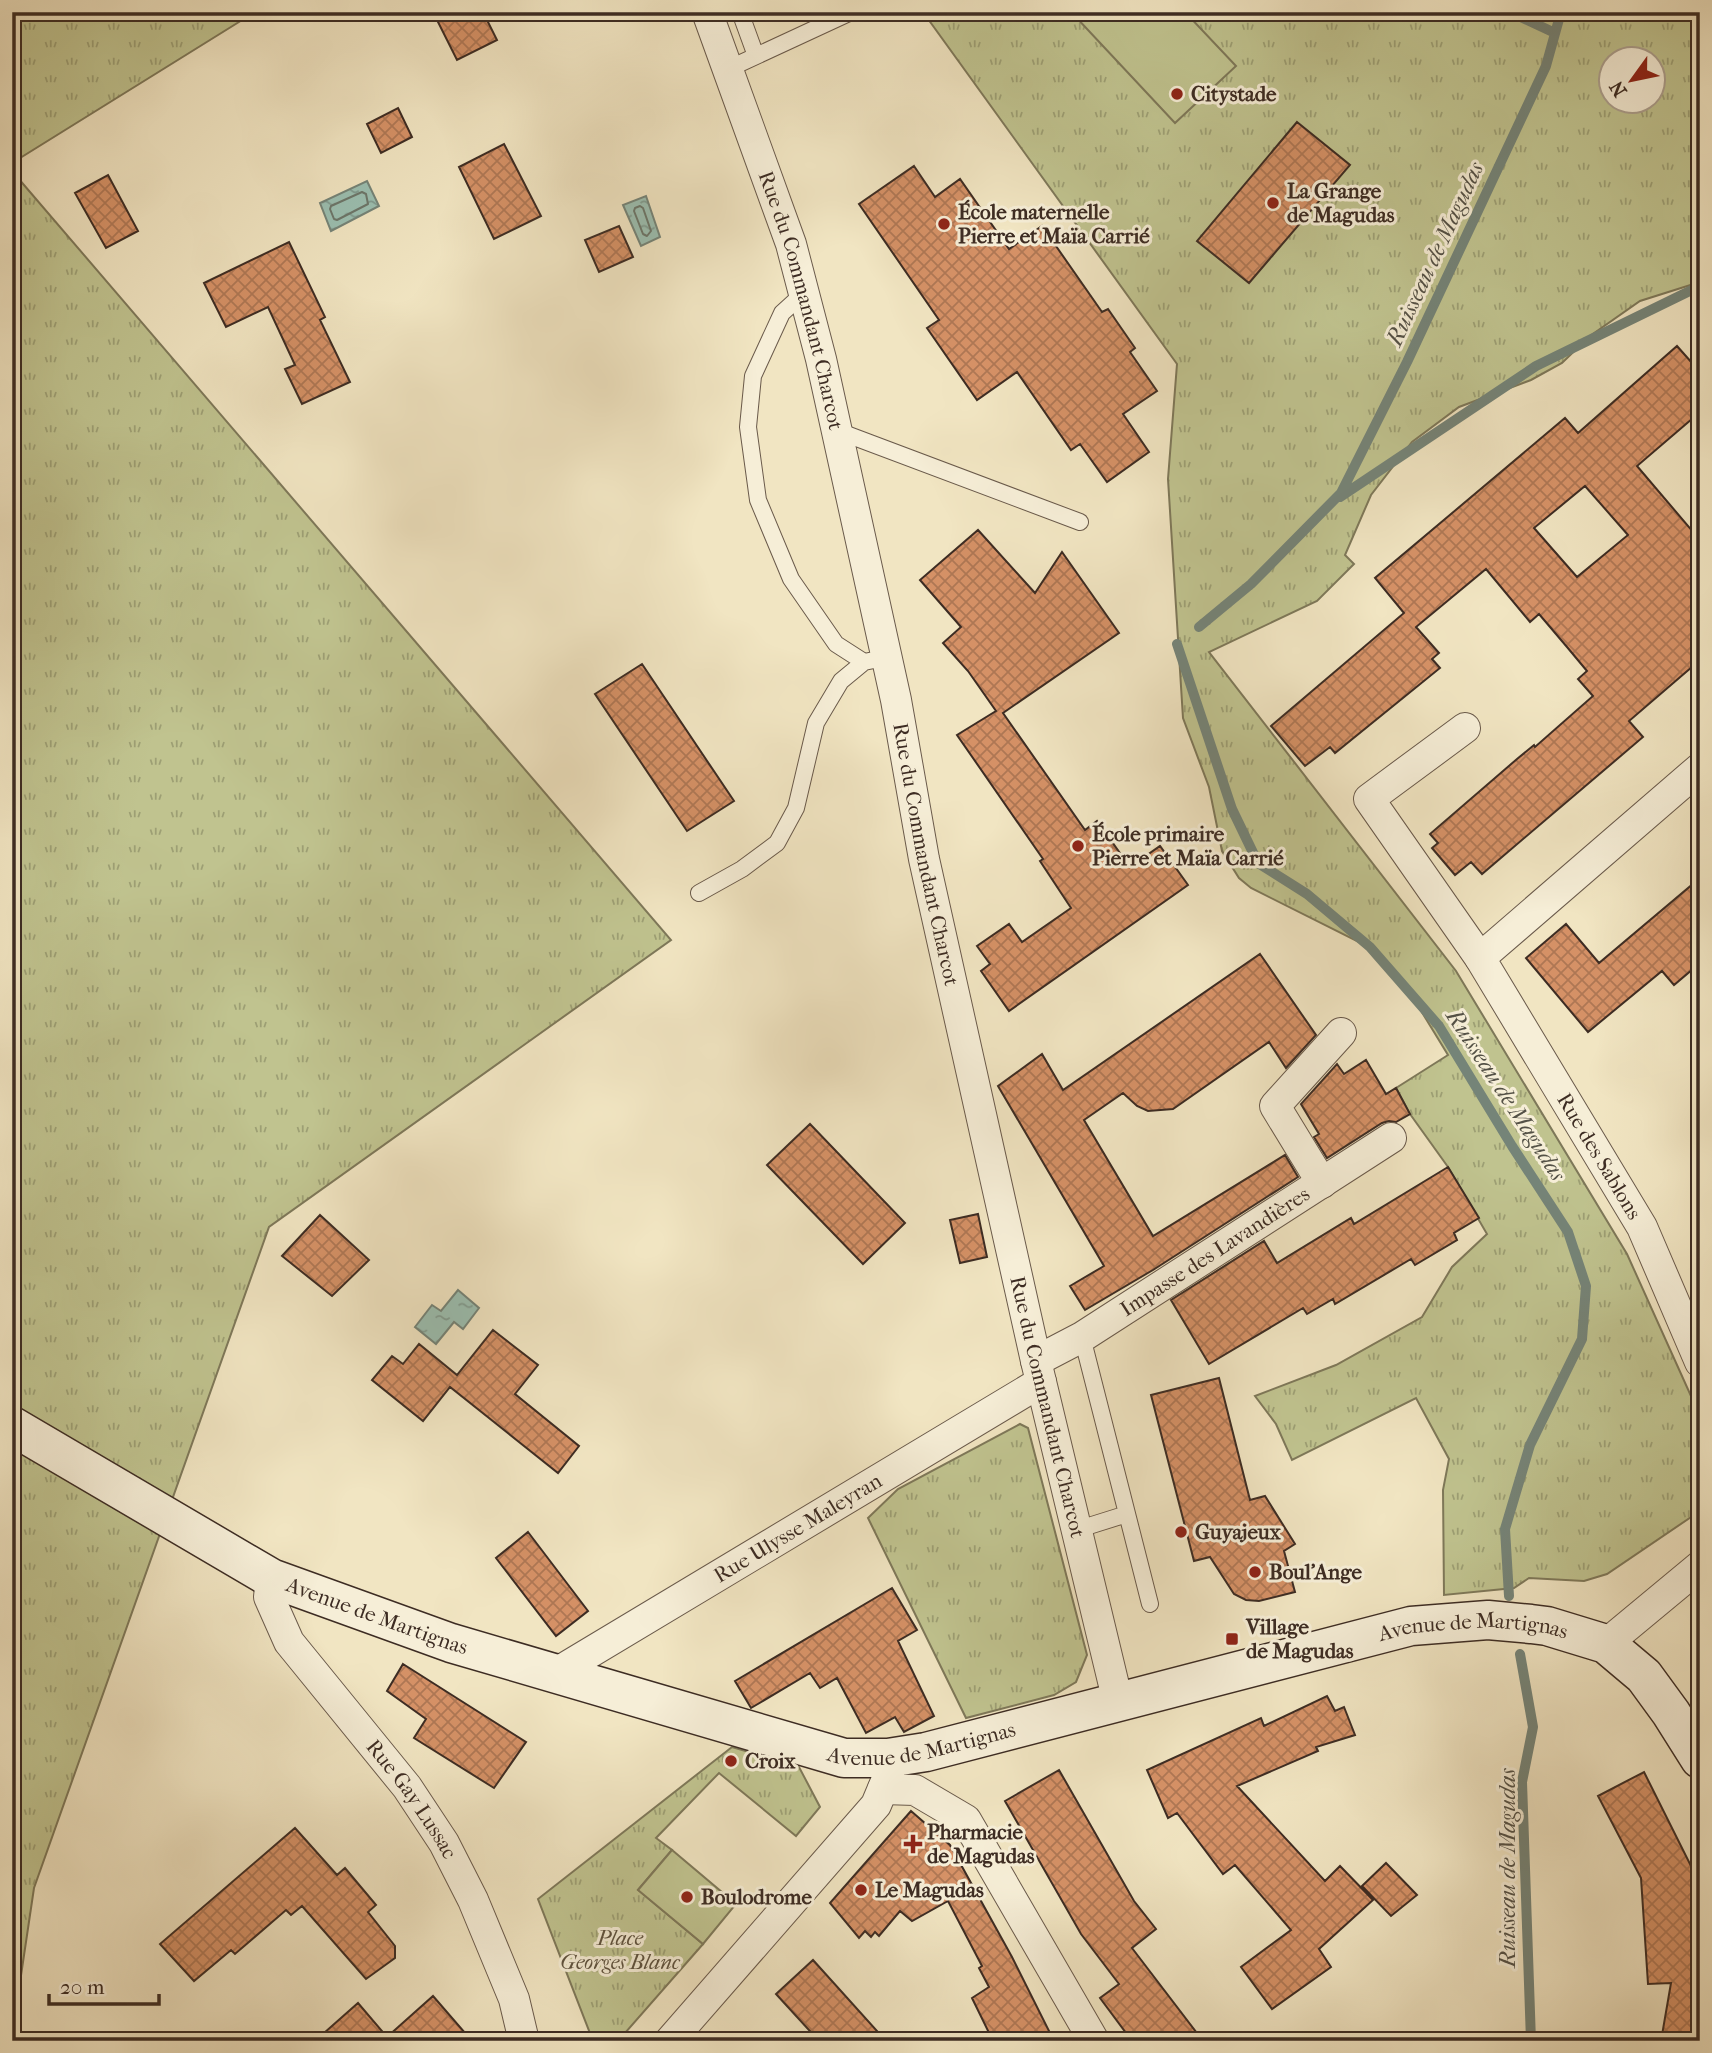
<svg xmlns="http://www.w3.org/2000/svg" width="1712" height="2053" font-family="'IM FELL French Canon',serif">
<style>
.grass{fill:url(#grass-tufts);stroke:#7e7859;stroke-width:2;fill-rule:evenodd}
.pitch{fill:#c0c38f;stroke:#7e7859;stroke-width:2}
.water{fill:url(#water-ripples);stroke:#758478;stroke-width:2}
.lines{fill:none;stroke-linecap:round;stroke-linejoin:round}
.shore{stroke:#6c766a;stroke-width:2}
.stream{stroke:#758478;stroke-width:10}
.building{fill:url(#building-cross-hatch);stroke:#3d2c23;stroke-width:2;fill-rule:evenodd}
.lane-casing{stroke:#6a5a4b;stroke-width:18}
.street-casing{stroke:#6a5a4b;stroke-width:32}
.secondary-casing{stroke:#3d2c23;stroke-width:41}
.lane{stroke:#f6eed7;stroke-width:16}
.street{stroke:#f6eed7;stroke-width:30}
.secondary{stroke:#f6eed7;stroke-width:38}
.poi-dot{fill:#8f2418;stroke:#f6eed7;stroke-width:2.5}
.labels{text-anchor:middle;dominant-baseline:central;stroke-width:6;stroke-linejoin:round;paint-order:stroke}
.poi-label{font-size:21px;font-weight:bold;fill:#3d2c23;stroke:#f6eed7;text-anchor:start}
.street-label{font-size:21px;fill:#3d2c23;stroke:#f6eed7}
.park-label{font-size:21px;font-style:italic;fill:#5e523e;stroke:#f6eed7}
.water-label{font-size:23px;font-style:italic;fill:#545146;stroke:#f6eed7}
</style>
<defs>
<pattern id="grass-tufts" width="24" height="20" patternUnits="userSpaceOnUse" patternTransform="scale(1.75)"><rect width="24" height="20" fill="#c0c38f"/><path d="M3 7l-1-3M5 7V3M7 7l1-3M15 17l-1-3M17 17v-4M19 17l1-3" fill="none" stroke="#9d9f74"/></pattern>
<pattern id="water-ripples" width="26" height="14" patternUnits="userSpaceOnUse" patternTransform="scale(1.75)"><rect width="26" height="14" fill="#9bbfb1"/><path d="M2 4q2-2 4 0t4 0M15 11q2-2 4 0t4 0" fill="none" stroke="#809b90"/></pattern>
<pattern id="building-cross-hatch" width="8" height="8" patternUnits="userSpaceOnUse" patternTransform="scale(1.75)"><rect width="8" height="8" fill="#d59166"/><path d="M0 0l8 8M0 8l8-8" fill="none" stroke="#ae7754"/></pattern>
</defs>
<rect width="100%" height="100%" fill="#f1e5c2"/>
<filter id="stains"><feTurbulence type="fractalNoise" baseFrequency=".00286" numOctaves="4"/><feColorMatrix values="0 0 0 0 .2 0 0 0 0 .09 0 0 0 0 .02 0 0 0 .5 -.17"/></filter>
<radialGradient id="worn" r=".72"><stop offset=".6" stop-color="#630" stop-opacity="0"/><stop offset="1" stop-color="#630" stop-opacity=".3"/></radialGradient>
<path class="grass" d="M12 12H255L12 163Z
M923 12H1700V282L1640 301 1590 336 1562 363 1531 380 1459 407 1412 442 1371 495 1345 555 1354 564 1317 601 1209 652 1456 971 1627 1254 1700 1416V1511L1607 1574 1584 1581 1529 1578 1514 1588 1444 1595 1443 1490 1449 1459 1416 1398 1292 1460 1276 1424 1255 1396 1336 1365 1422 1317 1452 1267 1487 1234 1448 1167 1410 1114 1396 1088 1448 1055 1412 996 1377 951 1251 888 1239 878 1222 851 1209 787 1183 718 1168 479 1177 364ZM1610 60H1652V102H1610Z
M12 171 671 940 269 1227 34 1888 12 2036Z
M1020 1424 1028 1428 1087 1655 1076 1682 1054 1695 966 1718 868 1518 898 1489Z
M732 1747 799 1767 820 1807 796 1836 719 1773 656 1838 672 1850 638 1890 703 1944 618 2041H593L538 1899Z"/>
<path class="pitch" d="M1075 12H1185L1236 66 1175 123 1073 14Z
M672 1850 736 1904 703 1944 638 1890Z"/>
<path class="water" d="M367 181 379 206 331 231 320 203Z
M646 196 660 237 641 246 623 205Z
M458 1290 479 1308 463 1329 454 1322 436 1344 415 1327 432 1305 441 1311Z"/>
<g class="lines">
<path class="shore" d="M362 192 366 194 368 204 337 220 334 219 330 209 331 206Z
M640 206 643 208 651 231 647 236 643 234 634 211 635 208Z"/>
<path class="stream" d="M1510 12 1555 33
M1340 497 1536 366 1700 286
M1199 627 1251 584 1341 493 1407 362 1546 66 1561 12
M1177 644 1232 809 1258 863 1307 894 1370 947 1439 1026 1512 1146 1568 1232 1586 1286 1582 1339 1530 1445 1505 1529 1509 1596
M1520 1654 1533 1727 1522 1782 1531 2041"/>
</g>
<path class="building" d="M433 12H483L497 40 457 60Z
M398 108 412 137 381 153 367 124Z
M1297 122 1350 165 1249 283 1197 241Z
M504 144 541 216 494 239 459 167Z
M914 166 935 197 960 179 1009 249 1042 226 1102 312 1108 309 1135 348 1130 352 1157 391 1123 414 1149 452 1107 482 1080 444 1071 450 1017 372 977 400 927 328 939 320 859 204Z
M108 175 138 231 106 248 75 193Z
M619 226 633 257 599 272 585 240Z
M289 242 325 317 320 320 350 382 302 404 285 369 295 365 268 307 226 327 204 283Z
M1677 346 1700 372V412L1637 466 1700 540V660L1629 721 1643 737 1482 874 1471 862 1455 875 1432 848 1438 843 1430 834 1517 759 1534 745 1535 747 1593 696 1578 679 1587 671 1567 647 1539 614 1530 622 1486 569 1416 627 1439 653 1432 659 1440 668 1335 753 1330 747 1305 766 1271 726 1404 613 1375 578 1565 418 1578 433ZM1585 486 1628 535 1577 577 1534 528Z
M978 530 1035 593 1062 552 1119 633 1003 713 1085 830 1097 821 1130 867 1160 846 1188 885 1009 1011 981 971 990 964 977 946 1009 924 1022 942 1071 908 1040 861 1043 859 957 735 996 711 968 671 943 643 961 627 920 580Z
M642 664 734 801 687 831 595 694Z
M1700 878V963L1674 985 1662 971 1588 1032 1526 958 1566 924 1599 963Z
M1260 954 1316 1035 1286 1068 1269 1042 1173 1109 1148 1111 1137 1106 1123 1093 1084 1120 1153 1236 1285 1155 1298 1177 1153 1270 1085 1310 1070 1286 1104 1266 998 1086 1042 1054 1063 1090Z
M1366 1060 1386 1094 1396 1088 1410 1114 1396 1122 1389 1121 1382 1123 1327 1158 1314 1137 1319 1134 1301 1104 1337 1064 1344 1074Z
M810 1124 905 1223 863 1264 767 1165Z
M1448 1167 1479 1218 1454 1233 1457 1240 1415 1265 1411 1259 1335 1304 1333 1299 1307 1314 1303 1308 1209 1364 1171 1300 1264 1241 1277 1263 1351 1218 1354 1224Z
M978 1214 987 1257 960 1263 950 1220Z
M320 1215 369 1260 332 1296 282 1256Z
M493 1330 538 1365 515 1394 579 1446 558 1473 450 1387 423 1421 372 1380 392 1356 403 1364 419 1344 457 1375Z
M1219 1378 1250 1500 1265 1496 1295 1544 1284 1551 1295 1592 1259 1601 1246 1600 1234 1594 1210 1557 1194 1561 1151 1395Z
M528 1532 588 1611 556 1636 496 1558Z
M892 1588 917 1630 898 1641 934 1716 904 1732 895 1717 866 1733 837 1678 820 1688 810 1673 751 1708 735 1681Z
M403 1664 526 1742 494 1788 414 1738 426 1719 387 1691Z
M1327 1696 1335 1711 1344 1707 1355 1735 1316 1747 1318 1751 1237 1786 1325 1881 1340 1866 1373 1900 1319 1949 1331 1967 1272 2009 1241 1967 1291 1930 1235 1865 1223 1874 1177 1813 1168 1818 1147 1770 1261 1718 1264 1726Z
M1059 1770 1134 1901 1156 1929 1132 1948 1203 2041H1132L1100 1998 1119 1984 1081 1934 1005 1801Z
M1644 1772 1695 1874 1698 1912H1700V2041H1661L1671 1983 1648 1984 1641 1878 1598 1796Z
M911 1811 950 1845 1012 1957 1054 2041H993L972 1998 989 1987 979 1968 982 1966 948 1901 912 1921 900 1911 879 1936 875 1932 871 1937 865 1931 859 1938 830 1903Z
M295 1828 337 1875 345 1868 376 1905 368 1912 395 1946V1958L366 1979 302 1906 291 1915 286 1910 235 1954 231 1950 194 1981 160 1944Z
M1386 1863 1417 1895 1391 1916 1362 1886Z
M813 1960 886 2041H819L776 1994Z
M433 1996 472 2041H315L358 2003 387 2037Z"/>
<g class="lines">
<defs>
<path id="lane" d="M740 12 756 56
M728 69 851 12
M804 293 782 313 753 376 748 427 758 500 791 579 836 644 864 662
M838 431 1080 522
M699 893 742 869 777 843 796 808 816 723 841 681 864 662 874 660
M1082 1337 1150 1604
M1076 1530 1127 1514"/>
<g id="street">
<path id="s1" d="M707 12 791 244 821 359 896 700 924 859 1036 1361 1118 1702"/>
<path d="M1465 728 1369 799 1480 958"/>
<path id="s2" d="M1700 768 1480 958 1642 1227 1700 1362"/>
<path d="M1322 1183 1275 1106 1341 1033"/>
<path id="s3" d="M1036 1361 1082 1337 1391 1138"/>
<path id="s4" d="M271 1578 269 1597 289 1642 407 1787 444 1843 473 1900 514 1999 524 2041"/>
<path d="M1606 1644 1700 1566"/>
<path id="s5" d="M556 1673 1041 1382"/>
<path d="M883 1789 915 1790 966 1820 1094 2041"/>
<path d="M670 2041 876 1805 889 1774 888 1758"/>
</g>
<g id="secondary">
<path id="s6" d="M12 1426 271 1578 451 1643 844 1758H888L926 1752 1411 1626 1488 1620 1531 1624 1547 1626 1606 1644 1644 1676 1671 1713 1700 1759"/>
</g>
</defs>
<use href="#lane" class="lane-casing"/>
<use href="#street" class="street-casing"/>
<use href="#secondary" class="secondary-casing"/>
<use href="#lane" class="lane"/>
<use href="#street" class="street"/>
<use href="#secondary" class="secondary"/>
</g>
<g class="poi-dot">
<circle cx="1177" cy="94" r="7"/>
<circle cx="1273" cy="203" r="7"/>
<circle cx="944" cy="224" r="7"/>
<circle cx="1078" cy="846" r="7"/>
<circle cx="1181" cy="1532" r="7"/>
<circle cx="1255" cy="1572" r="7"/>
<rect x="1225" y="1632" width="14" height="14" rx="3.5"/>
<circle cx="731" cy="1761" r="7"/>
<path d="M909.5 1833.5h7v7h7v7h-7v7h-7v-7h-7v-7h7z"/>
<circle cx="861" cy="1890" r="7"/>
<circle cx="687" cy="1897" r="7"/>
</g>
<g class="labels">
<g class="poi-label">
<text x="1191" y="94">Citystade</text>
<text x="1287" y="191">La Grange<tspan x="1287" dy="24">de Magudas</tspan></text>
<text x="958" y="212">École maternelle<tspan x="958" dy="24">Pierre et Maïa Carrié</tspan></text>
<text x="1092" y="834">École primaire<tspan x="1092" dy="24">Pierre et Maïa Carrié</tspan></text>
<text x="1195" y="1532">Guyajeux</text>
<text x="1269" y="1572">Boul'Ange</text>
<text x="1246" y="1627">Village<tspan x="1246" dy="24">de Magudas</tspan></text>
<text x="745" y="1761">Croix</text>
<text x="927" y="1832">Pharmacie<tspan x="927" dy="24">de Magudas</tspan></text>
<text x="875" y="1890">Le Magudas</text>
<text x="701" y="1897">Boulodrome</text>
</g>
<g class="street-label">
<text stroke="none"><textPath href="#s1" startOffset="304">Rue du Commandant Charcot</textPath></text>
<text stroke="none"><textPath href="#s1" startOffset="872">Rue du Commandant Charcot</textPath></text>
<text stroke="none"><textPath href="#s2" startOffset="522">Rue des Sablons</textPath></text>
<text stroke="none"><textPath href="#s3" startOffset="210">Impasse des Lavandières</textPath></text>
<text stroke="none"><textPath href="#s1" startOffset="1438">Rue du Commandant Charcot</textPath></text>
<text stroke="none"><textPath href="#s5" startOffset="282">Rue Ulysse Maleyran</textPath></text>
<text stroke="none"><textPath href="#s6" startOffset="413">Avenue de Martignas</textPath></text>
<text stroke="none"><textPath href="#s6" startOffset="1547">Avenue de Martignas</textPath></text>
<text stroke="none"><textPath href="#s6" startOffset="980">Avenue de Martignas</textPath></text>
<text stroke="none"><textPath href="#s4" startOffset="268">Rue Gay Lussac</textPath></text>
</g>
<g class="park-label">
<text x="620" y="1938">Place<tspan x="620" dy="24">Georges Blanc</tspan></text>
</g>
<g class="water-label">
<text transform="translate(1435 254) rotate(-65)">Ruisseau de Magudas</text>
<text transform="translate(1506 1095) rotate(57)">Ruisseau de Magudas</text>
<text transform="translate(1507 1868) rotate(-90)">Ruisseau de Magudas</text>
</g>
</g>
<rect width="1712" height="2053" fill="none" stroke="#f1e5c2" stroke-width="42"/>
<rect x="14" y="14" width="1684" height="2025" fill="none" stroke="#3d2c23" stroke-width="3.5"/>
<rect x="21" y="21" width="1670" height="2011" fill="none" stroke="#3d2c23" stroke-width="2"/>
<g transform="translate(1632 80) rotate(237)"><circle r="33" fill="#f6eed7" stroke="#aca08f" stroke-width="2"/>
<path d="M0-5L12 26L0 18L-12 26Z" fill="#8f2418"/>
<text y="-10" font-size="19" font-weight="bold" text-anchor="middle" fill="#3d2c23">N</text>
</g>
<path d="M49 1994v10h110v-10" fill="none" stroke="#3d2c23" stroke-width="3.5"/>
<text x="60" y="1994" font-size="21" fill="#3d2c23" stroke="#f6eed7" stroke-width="5" paint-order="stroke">20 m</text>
<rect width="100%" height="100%" filter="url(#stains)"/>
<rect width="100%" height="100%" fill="url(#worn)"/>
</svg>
